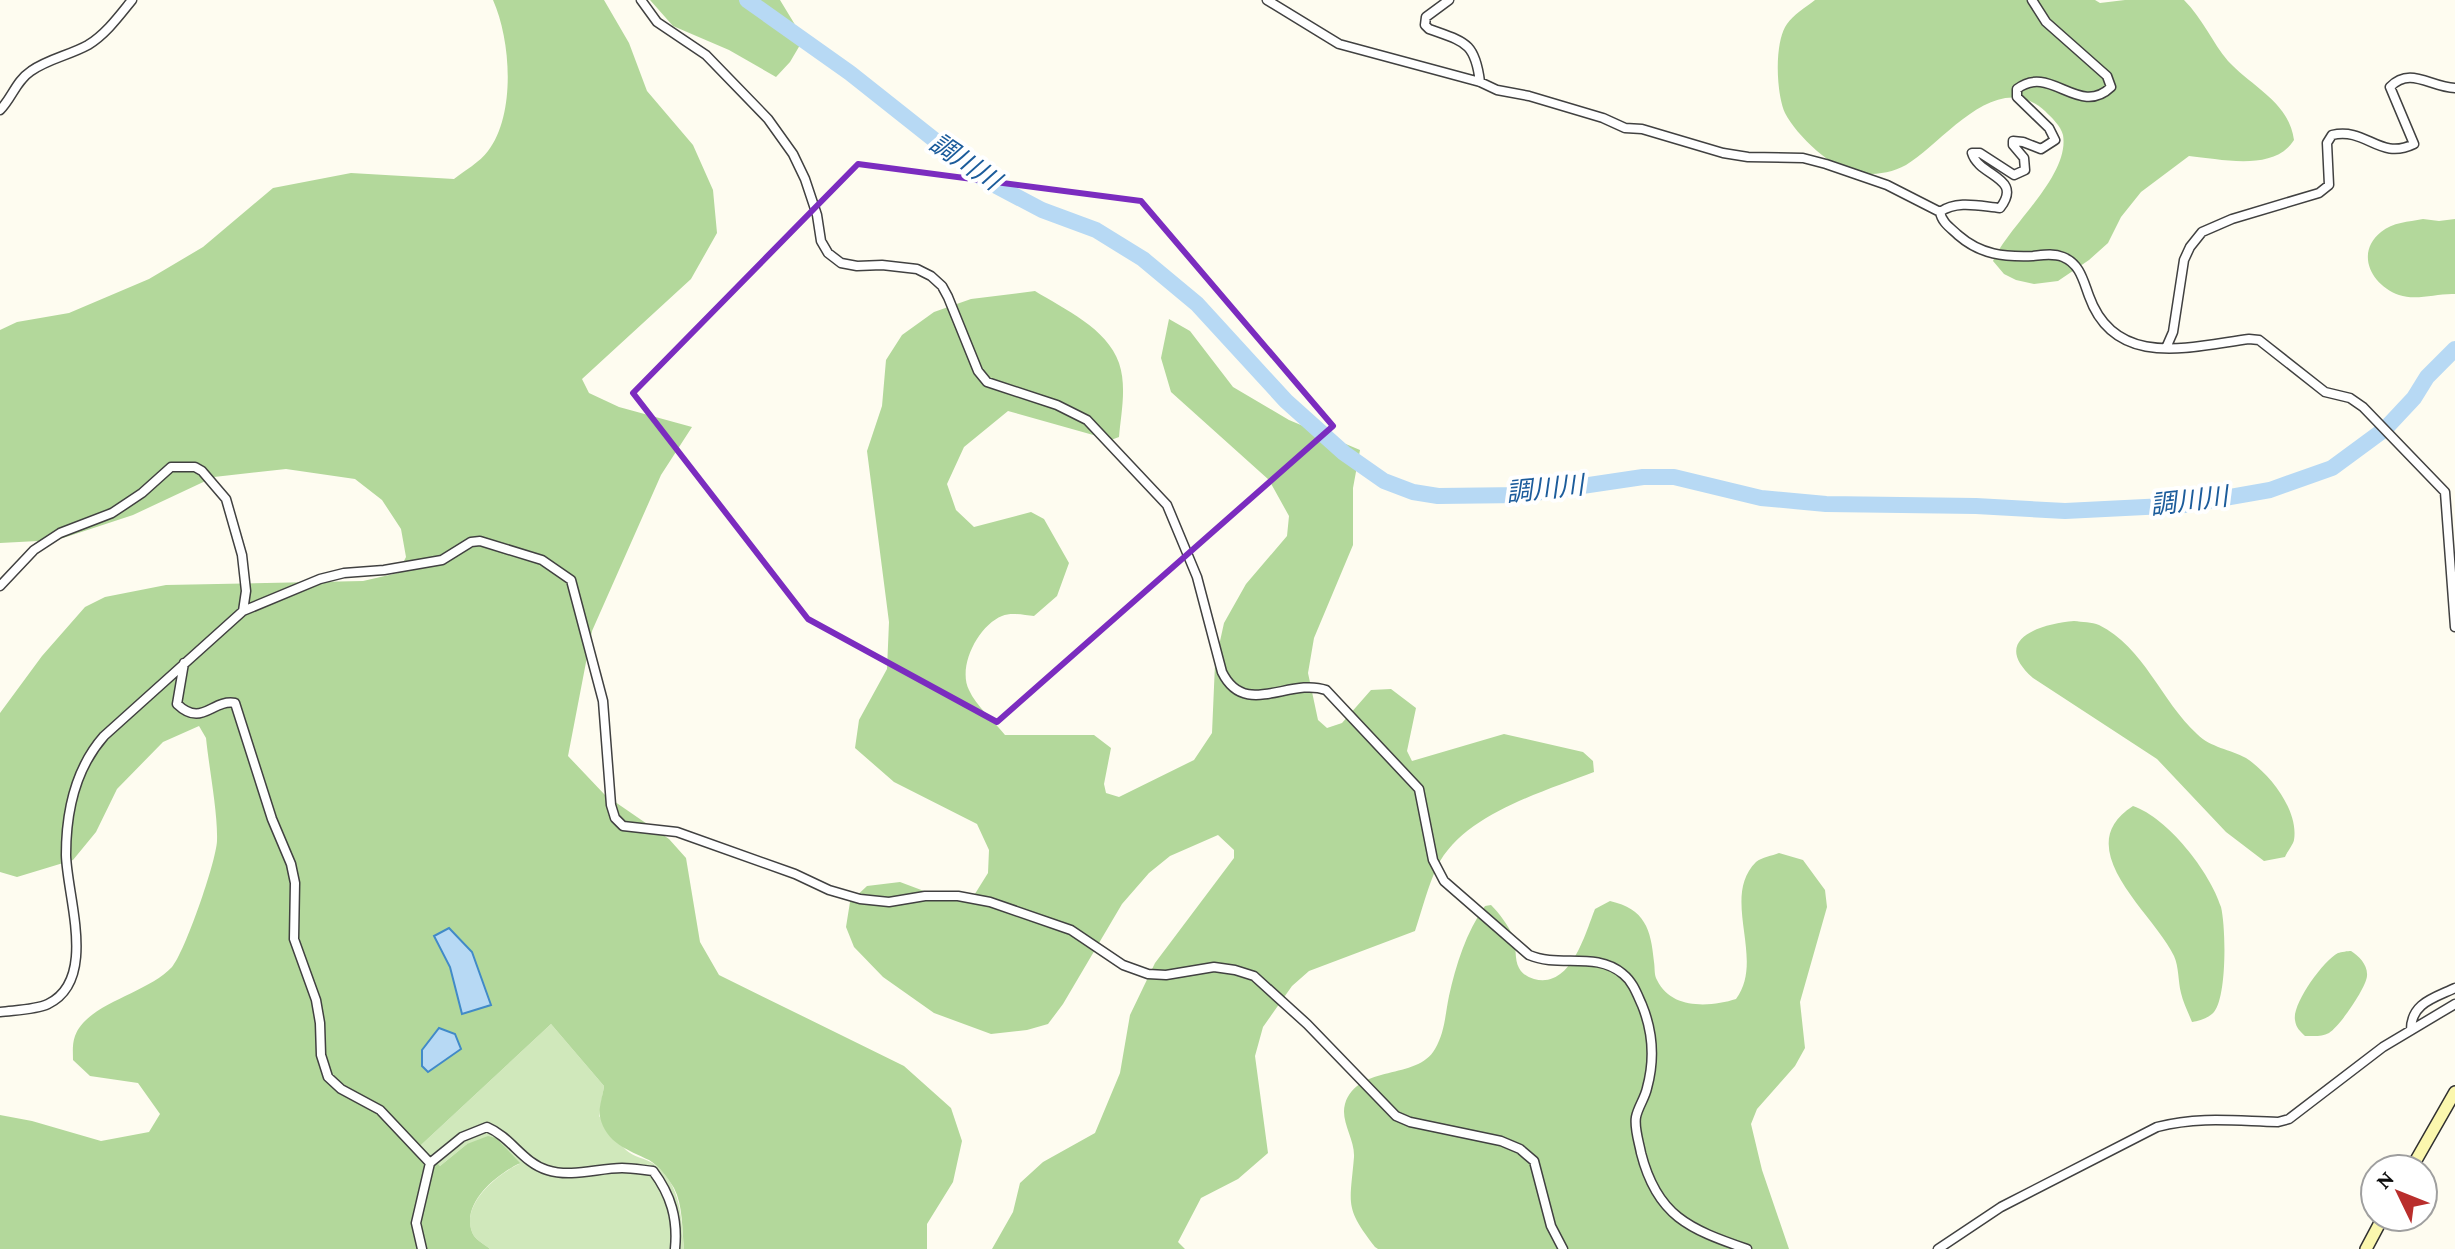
<svg xmlns="http://www.w3.org/2000/svg" width="2455" height="1249" font-family="'Crimson Pro','Noto Sans JP',serif">
<style>
.green{fill:#d0e8bb}
.forest{fill:#b3d89b}
.water{fill:#b7d9f4;stroke:#418ac8;stroke-width:2}
.lines{fill:none;stroke-linecap:round;stroke-linejoin:round}
.river{stroke:#b7d9f4;stroke-width:16}
.street-casing{stroke:#414141;stroke-width:11}
.secondary-casing{stroke:#303030;stroke-width:14}
.street{stroke:#fff;stroke-width:8}
.secondary{stroke:#fbf7ae;stroke-width:11}
.marked{fill:none;stroke:#7b2cbf;stroke-width:6;stroke-linejoin:round}
.labels{text-anchor:middle;dominant-baseline:central;stroke-width:8;stroke-linejoin:round;paint-order:stroke}
.water-label{font-size:26px;font-style:italic;fill:#1c5c9b;stroke:#fff}
</style>
<rect width="100%" height="100%" fill="#fefcf0"/>
<path class="green" d="M551 1024 604 1086 599 1116C608 1127 616 1140 626 1150 633 1157 645 1158 654 1164 682 1185 681 1218 684 1249H490C484 1244 474 1239 472 1232 461 1203 498 1174 519 1164L467 1144 440 1166 421 1145Z"/>
<path class="forest" d="M493 0H604L629 43 647 91 693 145 713 190 717 233 691 279 582 379 589 393 619 407 692 427 661 475 592 631 568 756 605 795 669 839 686 858 700 942 719 975 904 1066 951 1108 962 1141 953 1182 927 1224V1249H684C682 1229 683 1205 674 1188 668 1178 659 1166 649 1160 628 1150 606 1143 600 1117 598 1109 603 1095 604 1086L551 1024 421 1145 440 1166 467 1144 488 1136 496 1138 520 1163C498 1174 461 1202 472 1232 474 1239 484 1244 490 1249H0V1115L32 1121 101 1141 149 1132 160 1114 138 1083 90 1076 73 1060C73 1053 72 1044 75 1036 87 1003 147 994 172 967 185 952 216 862 217 841 218 813 209 768 206 738L199 726 163 742 117 789 96 832 73 860 17 877 0 872V713L42 656 85 607 105 597 166 585 363 581 398 573 406 557 401 529 382 500 355 479 286 469 214 477 133 515 57 540 0 543V330L17 322 69 313 149 279 203 247 273 188 351 173 454 179C464 171 480 162 488 151 516 115 511 40 493 0Z
M650 0H780L797 28 800 45 790 62 776 77 729 50 673 26Z
M1815 0H2095L2100 3 2125 0H2184C2203 19 2212 42 2228 61 2252 87 2289 102 2294 140 2274 172 2221 159 2189 156L2141 192 2121 217 2108 243 2089 260 2058 281 2034 284 2016 280 2004 274 1993 261C2009 225 2070 176 2063 135 2061 126 2051 117 2045 111 1996 67 1944 142 1906 165 1892 173 1874 175 1859 174 1834 171 1796 135 1785 113 1776 93 1774 42 1787 24 1793 15 1806 7 1815 0Z
M2423 219 2439 221 2455 219V294C2437 293 2417 301 2399 295 2371 285 2355 253 2381 232 2393 222 2408 222 2423 219Z
M1035 291C1064 309 1107 328 1119 363 1127 386 1121 414 1119 437L1111 440 1008 411 964 447 947 484 956 510 974 527 1031 512 1044 519 1069 563 1057 596 1034 616C1024 615 1011 612 1002 616 979 625 957 666 969 690 976 706 994 721 1005 735H1094L1111 748 1104 784 1106 793 1119 797 1194 760 1212 733 1215 664 1224 623 1246 584 1287 536 1289 516 1269 480 1171 392 1161 358 1169 319 1190 331 1233 387 1289 420 1360 450 1353 488V545L1314 638 1308 673 1318 720 1327 728 1342 723 1371 690 1391 689 1416 708 1407 751 1412 761 1504 734 1583 752 1593 761 1594 772C1543 792 1463 814 1437 867 1428 886 1422 910 1415 931L1309 971 1292 986 1263 1027 1255 1056 1268 1153 1238 1179 1201 1198 1178 1242 1185 1249H992L1013 1212 1020 1183 1043 1162 1095 1133 1120 1073 1130 1015 1155 963 1234 858V850L1218 835 1170 856 1149 873 1122 904 1063 1004 1048 1024 1027 1030 991 1034 934 1013 883 977 854 947 846 927 850 902 867 886 900 882 948 900 973 897 988 873 989 850 977 824 894 782 855 748 859 720 887 669 889 622 867 451 882 406 886 360 902 335 934 312 971 299Z
M2074 621C2082 622 2092 622 2099 625 2144 647 2161 701 2197 734 2211 748 2230 749 2246 758 2269 773 2299 810 2294 840 2293 845 2287 852 2285 857L2264 861 2226 832 2157 759 2033 678C1990 640 2039 624 2074 621Z
M2133 806C2168 818 2210 872 2221 907 2226 928 2227 996 2214 1012 2209 1018 2199 1021 2192 1022 2188 1012 2183 1002 2181 993 2178 981 2179 967 2174 956 2154 913 2067 848 2133 806Z
M1779 853 1803 860 1825 890 1827 907 1800 1002 1805 1048 1795 1066 1757 1109 1751 1124 1762 1170 1789 1249H1378L1375 1247C1344 1207 1350 1205 1354 1157 1355 1139 1340 1121 1345 1104 1358 1063 1417 1081 1435 1049 1445 1032 1445 1015 1449 996 1456 965 1466 932 1485 906L1491 905C1499 913 1509 926 1513 937 1517 946 1514 959 1519 968 1522 974 1528 977 1534 979 1571 989 1585 934 1595 909L1610 901C1645 909 1651 929 1654 962 1655 968 1654 975 1657 980 1671 1010 1711 1007 1736 999 1766 959 1720 898 1756 862 1762 857 1772 856 1779 853Z
M2351 951C2359 956 2368 965 2367 976 2366 988 2340 1026 2329 1033 2322 1037 2314 1036 2305 1036 2300 1031 2296 1028 2295 1020 2292 1004 2323 961 2338 953 2341 952 2348 951 2351 951Z"/>
<path class="water" d="M449 928 472 952 491 1005 462 1014 450 967 434 936Z
M439 1028 455 1034 461 1049 428 1072 422 1066V1050Z"/>
<g class="lines">
<path class="river" d="M747 0 850 73 985 180 1042 210 1096 230 1143 259 1197 304 1286 401 1344 453 1384 481 1413 492 1438 496 1522 495 1643 477H1674L1761 498 1826 504 1976 506 2065 511 2185 505 2270 490 2332 468 2385 429 2414 398 2427 377 2455 349"/>
<defs>
<path id="street" d="M641 0 657 22 706 55 768 119 793 154 805 179 817 215 821 241 828 253 841 263 857 266 882 265 917 269 931 276 942 286 948 297 978 371 987 382 1057 405 1087 420 1167 505 1197 577 1222 672C1245 719 1289 677 1326 690L1419 789 1433 860 1444 881 1529 955C1559 968 1596 951 1623 974 1633 982 1637 994 1642 1005 1653 1032 1655 1059 1647 1088 1645 1098 1638 1107 1636 1117 1634 1128 1639 1142 1641 1153 1657 1216 1689 1229 1747 1249
M1267 0 1339 44 1480 82 1497 90 1529 96 1603 118 1625 128 1642 129 1723 153 1748 157 1803 158 1826 164 1887 185 1940 212C1942 223 1951 228 1958 235 1981 255 2004 257 2033 256 2043 255 2053 253 2063 257 2080 264 2083 280 2089 296 2115 369 2189 347 2249 339L2259 340 2325 392 2350 398 2363 407 2445 492 2455 627
M1449 0 1426 17 1425 25 1429 29C1465 42 1475 42 1480 82
M0 110C12 98 16 81 31 71 48 59 70 55 88 45 106 34 119 16 132 0
M1940 212C1957 200 1979 206 2000 208 2024 177 1979 177 1972 153H1980L2014 175 2025 170 2024 158 2013 145V141L2023 142 2041 149 2055 140 2049 128 2017 97V89C2050 63 2079 118 2111 87L2107 76 2046 22 2032 0
M2166 348 2173 332 2184 260 2190 247 2202 232 2232 219 2319 193 2329 185 2327 143 2332 135C2367 127 2379 161 2414 144L2390 87C2410 66 2430 87 2455 88
M0 586 34 550 60 533 112 513 142 493 171 467H195L202 471 226 499 242 555 246 591 243 611
M184 663 177 704C202 728 212 699 235 703L272 819 291 864 295 883 294 939 316 1000 320 1023 321 1055 328 1077 341 1089 380 1110 430 1163
M0 1012C15 1010 35 1010 48 1004 98 980 67 897 66 855 66 812 75 769 104 736L243 611 320 579 344 573 384 570 442 560 471 542 480 541 542 560 571 580 603 701 611 805 615 818 623 826 677 832 795 874 829 890 860 899 889 902 925 896H958L990 902 1071 930 1123 965 1148 974 1166 975 1214 967 1235 970 1254 976 1307 1024 1396 1116 1410 1122 1501 1141 1520 1149 1534 1161 1551 1226 1563 1249
M2411 1030C2411 1003 2434 998 2455 988
M422 1249 416 1223 430 1163 462 1137 487 1127C511 1137 523 1163 547 1170 572 1178 598 1168 622 1168 632 1168 643 1170 653 1171 671 1195 678 1219 675 1249
M1938 1249 2001 1207 2157 1127C2200 1116 2235 1121 2278 1122L2289 1119 2383 1047 2455 1004"/>
<path id="secondary" d="M2411 1169 2455 1092
M2366 1249 2383 1217"/>
</defs>
<use href="#street" class="street-casing"/>
<use href="#secondary" class="secondary-casing"/>
<use href="#street" class="street"/>
<use href="#secondary" class="secondary"/>
</g>
<path class="marked" d="M858 164 1141 201 1333 426 997 722 808 619 633 393Z"/>
<g class="labels">
<g class="water-label">
<text transform="translate(965 162) rotate(34)">調川川</text>
<text transform="translate(1545 489) rotate(-6)">調川川</text>
<text transform="translate(2189 501) rotate(-7)">調川川</text>
</g>
</g>
<g transform="translate(2399 1193) rotate(313)"><circle r="38" fill="#ffffff" stroke="#9f9f9f" stroke-width="2"/>
<path d="M0-6L14 30L0 20L-14 30Z" fill="#b92e2c"/>
<text y="-12" font-size="22" font-weight="bold" text-anchor="middle" fill="#0e0e0e">N</text>
</g>
</svg>
